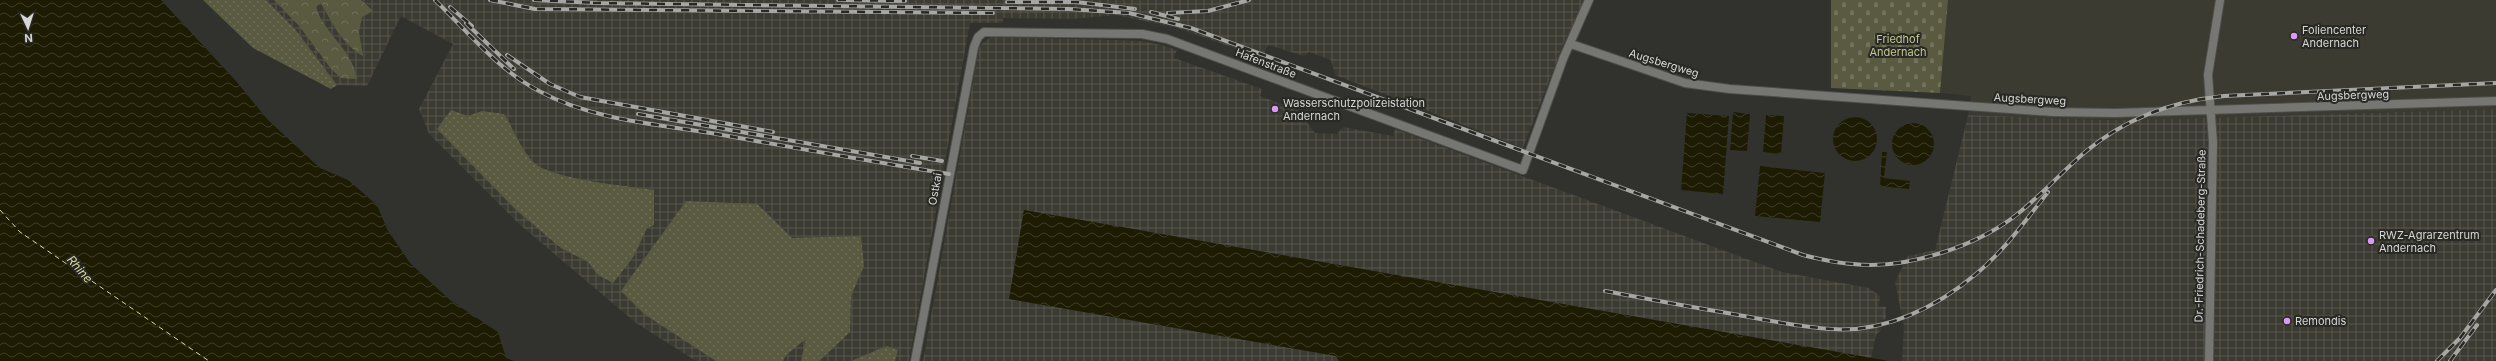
<svg xmlns="http://www.w3.org/2000/svg" width="2496" height="361" font-family="Inter,sans-serif">
<style>
.built{fill:#3b3b32}
.industrial{fill:url(#industrial-grid)}
.grass{fill:url(#grass-dots)}
.forest{fill:url(#forest-crowns)}
.cemetery{fill:url(#cemetery-stones)}
.water{fill:url(#water-waves)}
.lines{fill:none;stroke-linecap:round;stroke-linejoin:round}
.ferry{stroke:#d9daa2;stroke-width:1;stroke-dasharray:5 4;stroke-linecap:butt}
.street-casing{stroke:#4e4e4b;stroke-width:10}
.street{stroke:#767673;stroke-width:8}
.rail-casing{stroke:#a6a6a3;stroke-width:4}
.rail{stroke:#282824;stroke-width:2.5;stroke-dasharray:8;stroke-linecap:butt}
.poi-dot{fill:#d99af7;stroke:#282824;stroke-width:1.5}
.labels{text-anchor:middle;dominant-baseline:central;stroke-width:4;stroke-linejoin:round;paint-order:stroke}
.poi-label{font-size:11px;fill:#d6d6d4;stroke:#282824;text-anchor:start}
.park-label{font-size:11px;fill:#c7c790;stroke:#282824}
.street-label{font-size:11px;fill:#d6d6d4;stroke:#282824}
.water-label{font-size:12px;font-style:italic;fill:#d9daa2;stroke:#282824}
</style>
<defs>
<pattern id="industrial-grid" width="8" height="8" patternUnits="userSpaceOnUse"><rect width="8" height="8" fill="#3b3b32"/><path d="M0 4h8M4 0v8" fill="none" stroke="#57574f"/></pattern>
<pattern id="grass-dots" width="8" height="8" patternUnits="userSpaceOnUse"><rect width="8" height="8" fill="#5a5a41"/><path d="M2 2h.1M6 6h.1" fill="none" stroke="#71715c" stroke-width="1.8" stroke-linecap="round"/></pattern>
<pattern id="forest-crowns" width="20" height="18" patternUnits="userSpaceOnUse"><rect width="20" height="18" fill="#5a5a41"/><path d="M2 6a3 3 0 1 1 6 0M12 15a3 3 0 1 1 6 0" fill="none" stroke="#71715c"/></pattern>
<pattern id="cemetery-stones" width="16" height="16" patternUnits="userSpaceOnUse"><rect width="16" height="16" fill="#5a5a41"/><path d="M2 7V4a2 2 0 0 1 4 0v3zM10 15v-3a2 2 0 0 1 4 0v3z" fill="#71715c"/></pattern>
<pattern id="water-waves" width="16" height="10" patternUnits="userSpaceOnUse"><rect width="16" height="10" fill="#1d1c03"/><path d="M0 5q4-4 8 0t8 0" fill="none" stroke="#3d3c27"/></pattern>
</defs>
<rect width="100%" height="100%" fill="#31322e"/>
<path class="built" d="M1948 0H2496V109L2170 119 2099 120 1968 115 1971 96 1940 93Z"/>
<path class="industrial" d="M266 0H1584L1577 20 1565 40 1523 148 1335 75 1331 60 1309 52 1304 56 1268 45 1262 58 1178 28 1116 15 1073 19 1003 18V23H970L909 361H696L636 323 519 224 429 134 419 109 453 44 401 16 367 86 337 85 295 29Z
M992 37 1114 40 1143 41 1165 46 1177 50 1174 58 1262 89 1260 96 1305 113 1303 117 1315 133 1337 134 1343 127 1393 136 1395 129 1782 272 1869 288 1880 296 1879 306 1886 307V319L1880 321 1881 330 1876 335 1871 358 1024 210 1009 299 1336 356 1339 361H923L979 48 983 42Z
M2496 109V361H1902L1904 327 1895 282 1908 256 1935 250 1968 115 2099 120 2170 119Z"/>
<path class="grass" d="M203 0H266L295 29 337 85 331 89 253 48Z
M451 110 468 116 482 111 504 114C514 129 524 158 540 167 563 180 627 186 654 190V225L647 228 634 256 613 283 597 274 588 262 561 248 515 209 437 129Z
M686 201 757 204 792 238 861 236 864 266 851 296 850 332 819 361H801L806 339 786 355 783 361H716L644 314 621 291Z
M887 346 898 350 895 361H851Z"/>
<path class="forest" d="M274 0H361L373 11 362 17 359 32 363 56C342 44 333 24 321 3L316 7C324 34 353 50 357 79L341 78 331 69 300 27Z"/>
<path class="cemetery" d="M1831 0H1948L1940 93 1831 88Z"/>
<path class="water" d="M0 0H161L236 81 268 120 320 168 348 180 377 205 387 229 410 263 450 300 498 332 506 358 514 361H0Z
M1733 112 1750 114 1747 151 1730 150Z
M1687 113 1729 116 1723 194 1681 190Z
M1766 115 1784 116 1781 154 1763 152Z
M1833 139a22 22 0 1 1 44 0a22 22 0 1 1-44 0Z
M1892 144a21 21 0 1 1 42 0a21 21 0 1 1-42 0Z
M1882 152H1887L1884 178 1910 181 1909 189 1880 186Z
M1760 166 1825 173 1820 222 1755 216Z
M1024 210 1844 353 1889 361H1339L1336 356 1009 299Z"/>
<g class="lines">
<path class="ferry" d="M0 210 20 232 209 361"/>
<defs>
<path id="street" d="M1571 44 1685 83 1730 89 2053 112 2115 113 2496 101
M915 361 974 47 978 37 984 32 1142 34 1167 39 1523 170 1563 59 1589 0
M2209 361 2213 142 2208 75 2220 0"/>
</defs>
<use href="#street" class="street-casing"/>
<use href="#street" class="street"/>
<defs>
<path id="rail" d="M435 0C468 32 497 69 539 91 590 119 654 124 711 133 790 147 869 161 949 174
M490 0 535 9 993 13
M534 0 598 3
M838 0 905 1
M1007 2H1076L1135 9
M593 3 1069 9 1129 13 1191 28 1803 255C1819 259 1836 263 1853 264 1906 270 1979 246 2020 212 2042 194 2062 172 2084 153 2124 119 2173 101 2224 96L2496 83
M450 7 472 26
M1151 12 1178 19
M1168 13 1208 11 1249 0
M466 23 514 69
M507 55 550 84 580 97 773 132
M638 114 920 163
M912 156 942 161
M1605 291C1648 299 1690 307 1733 314 1765 320 1799 327 1832 329 1885 333 1937 307 1976 274 2004 251 2026 220 2048 192
M2437 361 2460 338 2496 290
M2450 361 2477 325"/>
</defs>
<use href="#rail" class="rail-casing"/>
<use href="#rail" class="rail"/>
</g>
<g class="poi-dot">
<circle cx="2294" cy="36" r="4"/>
<circle cx="1275" cy="109" r="4"/>
<circle cx="2371" cy="241" r="4"/>
<circle cx="2287" cy="321" r="4"/>
</g>
<g class="labels">
<g class="poi-label">
<text x="2302" y="30">Foliencenter<tspan x="2302" dy="13">Andernach</tspan></text>
<text x="1283" y="103">Wasserschutzpolizeistation<tspan x="1283" dy="13">Andernach</tspan></text>
<text x="2379" y="235">RWZ-Agrarzentrum<tspan x="2379" dy="13">Andernach</tspan></text>
<text x="2295" y="321">Remondis</text>
</g>
<g class="park-label">
<text x="1898" y="39">Friedhof<tspan x="1898" dy="13">Andernach</tspan></text>
</g>
<g class="street-label">
<text transform="translate(1266 63) rotate(21)">Hafenstraße</text>
<text transform="translate(1664 63) rotate(17)">Augsbergweg</text>
<text transform="translate(2353 95) rotate(-2)">Augsbergweg</text>
<text transform="translate(2030 99) rotate(3)">Augsbergweg</text>
<text transform="translate(935 189) rotate(-80)">Ostkai</text>
<text transform="translate(2200 236) rotate(-89)">Dr.-Friedrich-Schadeberg-Straße</text>
</g>
<g class="water-label">
<text transform="translate(80 269) rotate(49)">Rhine</text>
</g>
</g>
<g transform="translate(28 28) rotate(176)" stroke="#282824" stroke-width="3" paint-order="stroke">
<path d="M0-3L7 15L0 10L-7 15Z" fill="#d6d6d4"/>
<text y="-6" font-size="11" font-weight="bold" text-anchor="middle" fill="#d6d6d4">N</text>
</g>
</svg>
